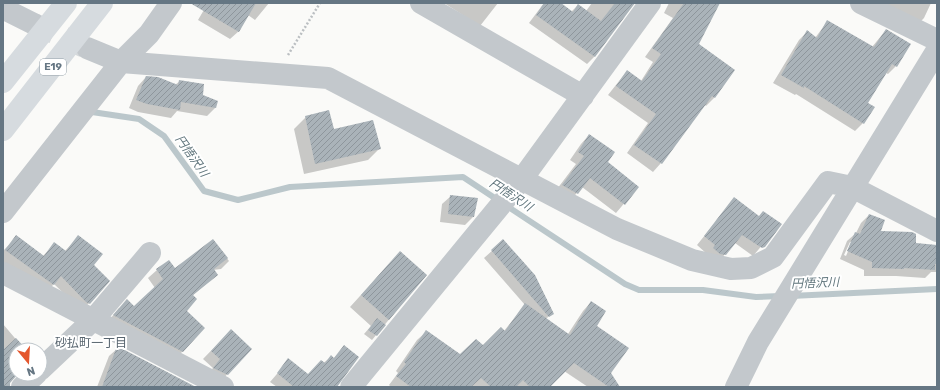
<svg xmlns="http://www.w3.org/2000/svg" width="940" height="390" font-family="Rubik,'Noto Sans JP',sans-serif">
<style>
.shadow{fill:#0003;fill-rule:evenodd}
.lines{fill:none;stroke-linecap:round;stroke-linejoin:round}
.stream{stroke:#bbc7cb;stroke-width:6}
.building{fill:url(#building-hatch)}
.minor-tunnel{stroke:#d5d9db;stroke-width:22;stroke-dasharray:22 11;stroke-linecap:butt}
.path{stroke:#bbbfc2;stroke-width:2.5;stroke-dasharray:2 2;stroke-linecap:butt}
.minor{stroke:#c3c8cc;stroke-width:22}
.highway{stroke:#d6dbdf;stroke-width:22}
.labels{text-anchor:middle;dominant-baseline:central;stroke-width:4;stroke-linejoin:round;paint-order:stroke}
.shield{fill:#fff;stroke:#939fa8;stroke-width:1}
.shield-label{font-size:10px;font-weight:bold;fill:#657683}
.water-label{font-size:12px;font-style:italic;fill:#60757c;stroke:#fff}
.neighbourhood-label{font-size:12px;fill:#57646e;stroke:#fff}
</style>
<defs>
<pattern id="building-hatch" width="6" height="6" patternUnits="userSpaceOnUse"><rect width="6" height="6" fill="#aab3b9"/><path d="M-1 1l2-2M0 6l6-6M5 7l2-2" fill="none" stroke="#8e969c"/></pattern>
</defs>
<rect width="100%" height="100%" fill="#fafaf8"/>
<path class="shadow" d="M208 3H269L255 20 248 15 239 31 230 39 198 20Z
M444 3H498L480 26Z
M544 3H559L571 12 578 5 586 11 592 3H633L594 57 587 64 529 23Z
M669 3H719L697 44 734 70 714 98 706 106 705 105 661 163 653 172 627 153 648 123 608 95 627 71 641 81 653 62 645 57 673 18 664 13Z
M862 3H931L924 18 914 28Z
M827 22 872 47 886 30 896 66 888 74 886 73 867 103 863 123 855 131 796 94 795 95 773 83 799 40 807 32 815 38Z
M146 77 175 85 180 81 216 107 207 116 177 111 171 118 138 112 129 108 138 86Z
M306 117 333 130 380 148 368 160 304 174 294 129Z
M589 135 607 162 638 187 616 213 582 187 569 202 554 193 576 164 570 160 581 144Z
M451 196 473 217 465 225 440 222 442 204Z
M734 199 759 217 780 224 753 256 735 243 717 263 697 245Z
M869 215 879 232 915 244 937 246V272H931L925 278 896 276H864V270L840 259 847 241 856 233 861 223ZM850 242H852L846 256 844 255Z
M17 236 43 256 55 243 65 251 78 237 93 265 89 303 82 311 54 284 46 292 3 262V251Z
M213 240 229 261 221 269 213 270 217 275 192 296 186 311 182 352 174 360 106 324 119 308H134L155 288 148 278 157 270H174Z
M503 241 552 313 546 319 568 334 583 311 591 302 595 326 610 373 619 387H588L564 371 549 387H391L389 385 398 373 396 371 417 340 426 332 460 355 483 346 504 331 525 305 484 258Z
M389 264 426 275 372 340 364 334 371 326 350 307Z
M3 324 25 350H16L17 374 9 383V387H3Z
M231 330 251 349 219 383 206 376 213 368 203 359Z
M345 346 335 387H277L270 382 289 360 308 375 331 357 333 359Z
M118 348 194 387H97L109 356Z"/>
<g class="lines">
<path class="stream" d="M92 112 139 119 164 136 204 191 238 200 290 187 463 177 625 284 639 290H703L756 297 780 296
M791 296 937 289"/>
</g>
<path class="building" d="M190 3H256L239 32Z
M544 3H561L573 12 578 4 601 21 615 3H635L595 57 536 15Z
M684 3H720L699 44 735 70 715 98 712 96 662 164 634 145 656 114 616 86 627 70 642 81 661 54 652 48Z
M827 20 874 47 886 29 911 44 897 67 892 64 868 103 875 107 864 124 804 86V88L781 75 807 30 817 38Z
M146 76 158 77 178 85 179 80 204 84 203 95 218 101 216 108 181 102 180 110 147 104 136 100Z
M329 110 334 129 373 120 381 149 315 164 305 116Z
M589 134 615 152 608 162 639 187 625 205 590 178 578 194 562 185 584 156 578 152Z
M450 195 478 198 474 217 448 214Z
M734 197 759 216 763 211 782 224 765 247 762 248 742 235 726 255 720 254 713 248 715 245 704 236Z
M869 214 885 220 881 231 912 232 916 234V243L937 245V264H935V270L904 268V269L872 268V262L847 251 855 232 860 234Z
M16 235 44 256 54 242 66 251 78 235 103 254 94 265 110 281 90 304 86 302 61 276 54 285 5 250Z
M213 239 228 258 214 269 218 275 193 295 197 299 187 311 205 328 183 352 113 315 127 299 134 306 163 279 156 269 169 260 175 268Z
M503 239 535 275 554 314 549 317 491 250Z
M400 251 427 275 389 320 361 295Z
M591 301 606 311 597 326 629 348 611 373 620 387H609L574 363 550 387H530L523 380 516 387H491L481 378 471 387H411L396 376 406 364 404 362 426 330 460 354 476 339 483 345 501 327 505 331 525 303 570 335Z
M377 318 386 325 377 336 368 330Z
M231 329 252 349 228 375 213 368 220 359 211 351Z
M16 338 27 350H16V374H18L10 383V387H3V350Z
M344 345 359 357 337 387H294L277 373 288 358 308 374 321 360 325 363 331 355 334 358Z
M117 346 196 387H102Z"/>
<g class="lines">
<path class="minor-tunnel" d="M34 24 87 48"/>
<path class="path" d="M288 55 320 3"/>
<path class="minor" d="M421 3 583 96
M861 3 937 40
M6 10 34 24
M87 48 121 62 328 78 617 229 692 260 731 269 751 268 773 257 828 182 852 187 937 231
M3 212 121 62 149 34 171 3
M3 273 223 387
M40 370 93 320 150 253
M22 387 36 374
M351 387 522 179 650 3
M736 387 758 342 937 50"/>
<path class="highway" d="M3 82 66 3
M3 130 102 3"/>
</g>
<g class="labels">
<rect class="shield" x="40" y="59" width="26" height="16" rx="3"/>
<g class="shield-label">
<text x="53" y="67">E19</text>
</g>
<g class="water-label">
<text transform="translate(192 156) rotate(55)">円悟沢川</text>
<text transform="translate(511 195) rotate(33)">円悟沢川</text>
<text transform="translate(815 283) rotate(-2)">円悟沢川</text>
</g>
<g class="neighbourhood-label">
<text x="91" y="343">砂払町一丁目</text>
</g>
</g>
<rect width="940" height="390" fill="none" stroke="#657683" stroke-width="8"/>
<g transform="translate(28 362) rotate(162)"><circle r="19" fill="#ffffff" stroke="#c1c8cd"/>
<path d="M0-3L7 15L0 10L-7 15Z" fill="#e4572e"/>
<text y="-6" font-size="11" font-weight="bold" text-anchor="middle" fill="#657683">N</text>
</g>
</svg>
